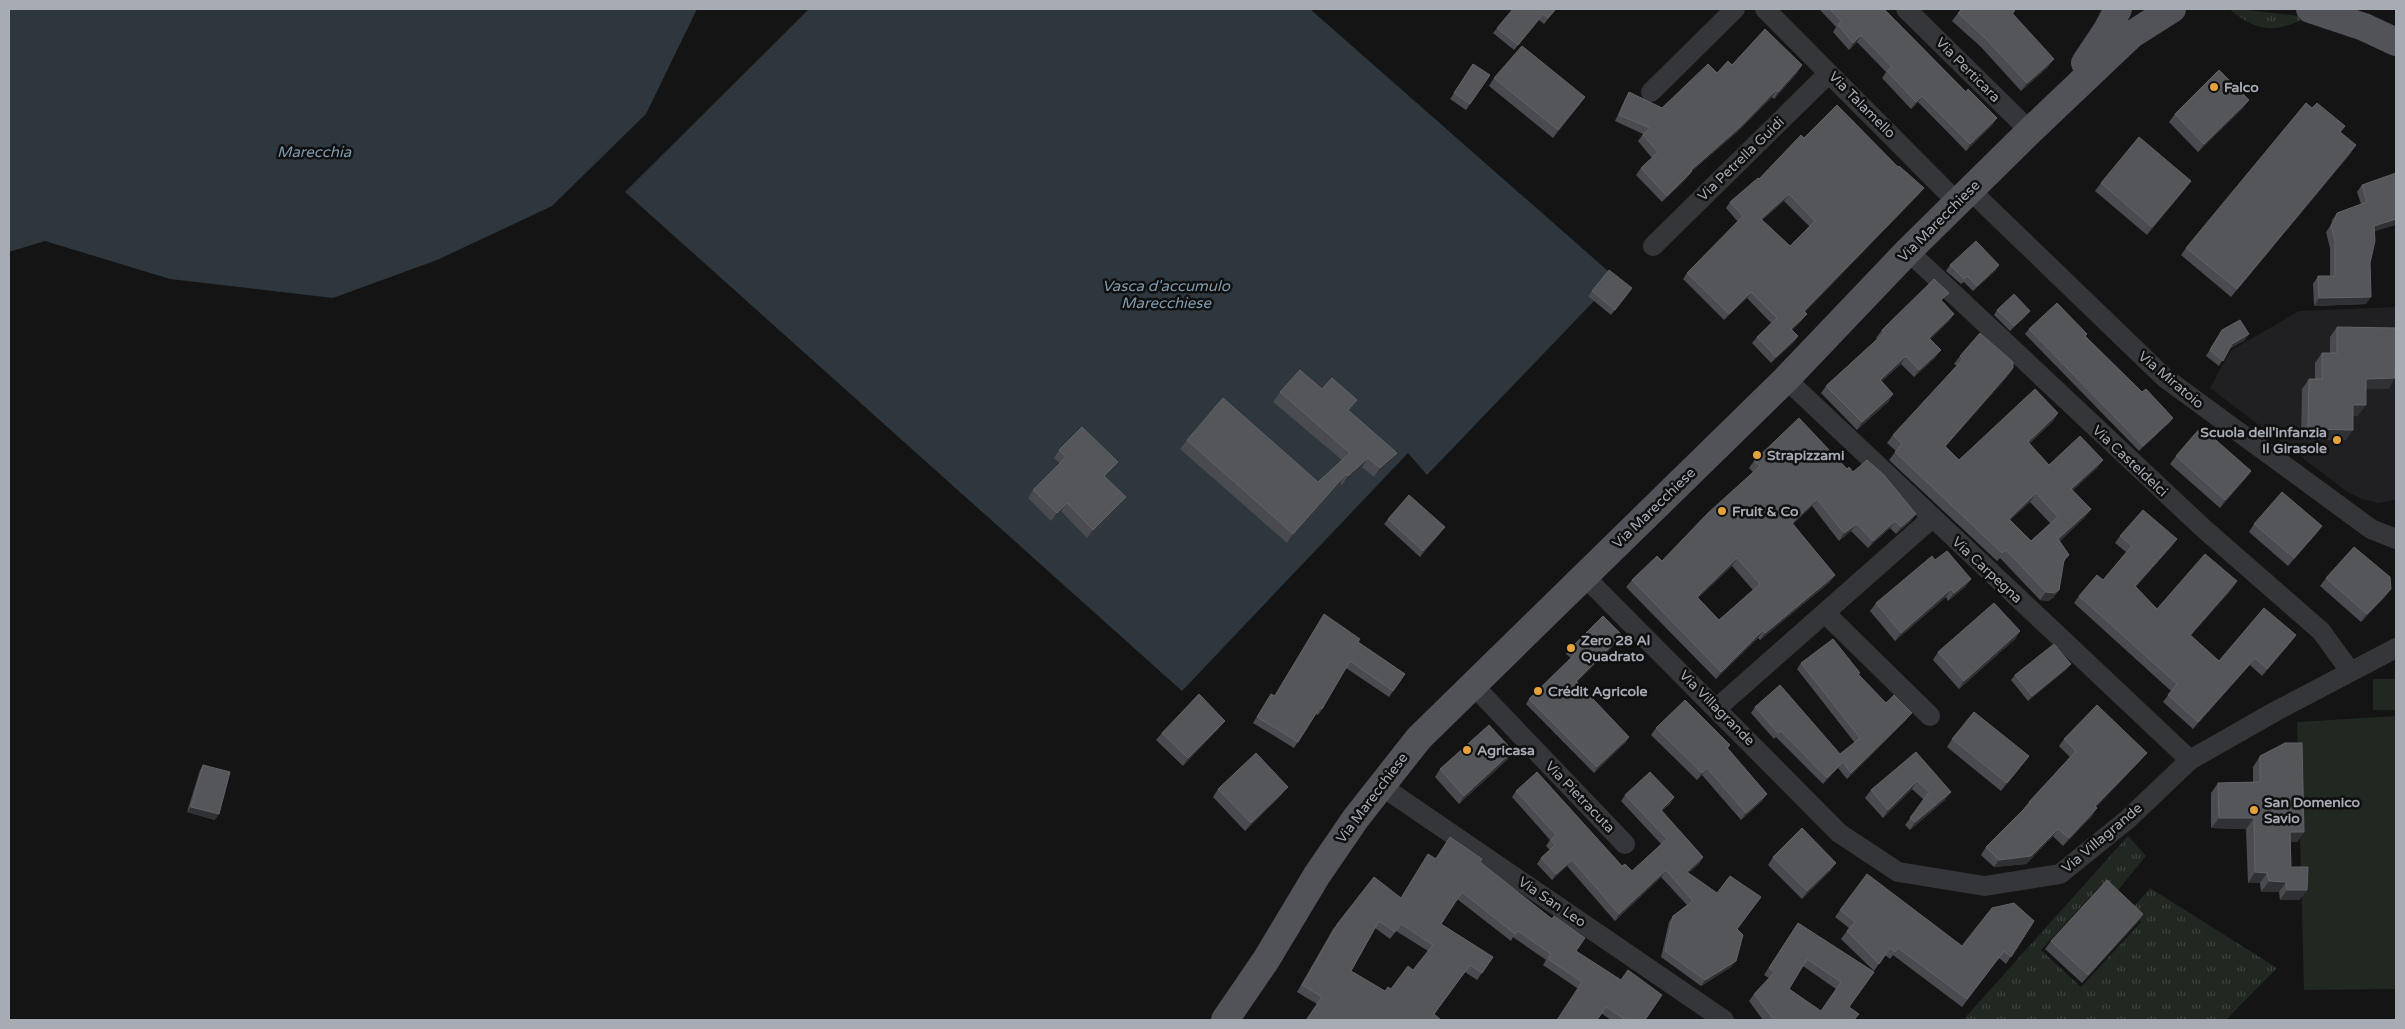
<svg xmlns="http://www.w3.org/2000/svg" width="2405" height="1029" font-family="'Varela Round',sans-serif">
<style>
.built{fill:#202022}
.grass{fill:url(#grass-tufts)}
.garden{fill:#202821}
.water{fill:#2e373d}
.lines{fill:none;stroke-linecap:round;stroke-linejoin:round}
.minor{stroke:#35363a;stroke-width:20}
.primary{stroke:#515359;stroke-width:28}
.wall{fill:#4a4b50;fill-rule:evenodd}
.shaded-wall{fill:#303134}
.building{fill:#54565a;stroke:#616368;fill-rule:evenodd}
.poi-dot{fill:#e5a23c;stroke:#0f0f10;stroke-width:2}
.labels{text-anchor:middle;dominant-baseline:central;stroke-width:5;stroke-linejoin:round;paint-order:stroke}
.street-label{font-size:14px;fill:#a6abb4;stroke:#0f0f10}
.poi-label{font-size:14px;font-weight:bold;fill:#a6abb4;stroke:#0f0f10;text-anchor:start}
.water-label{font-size:15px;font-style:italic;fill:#7f9aad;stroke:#0f0f10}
</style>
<defs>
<pattern id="grass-tufts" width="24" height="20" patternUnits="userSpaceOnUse" patternTransform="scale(1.25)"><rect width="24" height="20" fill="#202821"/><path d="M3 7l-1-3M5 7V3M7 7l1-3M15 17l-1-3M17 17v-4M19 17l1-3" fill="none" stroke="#3d443f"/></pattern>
</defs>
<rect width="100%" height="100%" fill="#141415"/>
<path class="built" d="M2396 307 2395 500 2378 503 2362 499 2346 491 2210 388 2230 351 2299 311Z"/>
<path class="grass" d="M2229 9H2238L2308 17C2275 33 2258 33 2229 9Z
M2128 836 2146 856 2114 895 2102 884 2041 950 2081 987 2141 922 2130 911 2150 888 2277 968 2226 1020H1963Z"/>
<path class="garden" d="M2373 679H2396V710H2373Z
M2396 716V989L2304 990 2297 722Z"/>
<path class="water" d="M9 9H697L646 114 552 206 437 260 333 298 170 279 45 241 9 252Z
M809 9H1310L1616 278 1427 475 1408 453 1182 691 625 192Z"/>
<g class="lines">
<path class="minor" d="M1765 9 1957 202
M1906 9 2030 131
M1651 92 1735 9
M1970 190 2165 378 2371 529 2396 539
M1653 246 1829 73
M1908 251 2203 528 2321 631 2350 671
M1786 379 2190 760
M1584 576 1839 833 1898 872 1985 886 2060 874 2128 819 2190 760 2276 711 2396 648
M1825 613 1930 716
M1473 685 1625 844
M1717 708 1932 518
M1380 785 1724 1020"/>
<path class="primary" d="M2310 9 2364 27 2396 42
M2085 63 2107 30 2118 9
M1225 1020 1266 960 1317 875 1356 818 1419 738 1786 379 1908 251 2030 131 2131 35 2172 9"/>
</g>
<path class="wall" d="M1556 9 1544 24 1539 20 1514 50 1493 33 1497 28Z
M1819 9H1884L1966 92 1997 118 1992 125 1966 151 1918 102 1911 109 1882 78 1886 72 1857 42 1849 50 1833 32 1836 27Z
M2016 9 2013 14 2048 67 2021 91 1981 47 1952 21 1958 13Z
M1473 64 1490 75 1466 110 1450 99Z
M1732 65 1798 72 1774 99 1772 97 1736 133 1692 171 1687 178 1662 202 1636 175 1641 168 1652 158 1638 141 1643 134 1615 121 1625 99 1629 92 1662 108 1717 73Z
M1494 78 1585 97 1553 138 1489 86Z
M2249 100 2243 108 2198 152 2169 122 2175 114Z
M2341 132 2351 153 2231 297 2181 255 2186 248Z
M1804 138 1898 167 1924 188 1919 194 1805 312 1802 320 1792 330 1798 336 1794 342 1771 363 1752 343 1757 337 1771 323 1747 298 1724 320 1683 279 1687 273 1738 222 1726 208 1730 202 1759 179ZM1784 201 1810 227 1790 246 1762 220Z
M2396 173 2375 232 2370 263 2366 304 2314 306 2313 284 2318 276H2330V248L2326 232 2331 225 2332 220 2337 213 2361 204 2357 192 2362 185Z
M2101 183 2185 189 2147 235 2095 191Z
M1950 265H1999L1995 271 1973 291 1964 282 1961 284 1946 271Z
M1632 288 1611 315 1588 296 1592 291Z
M1943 302 1954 314 1949 321 1930 339 1935 358 1914 377 1901 364 1882 381 1893 394 1888 402 1857 430 1821 393 1826 386 1877 339 1876 338 1882 330Z
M1997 310 2026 316 2010 331 1994 315Z
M2337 327 2395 378 2388 389H2366L2358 416 2353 415 2346 440H2301L2302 389 2309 379H2315V363L2322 353H2330V337Z
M2029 329 2086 337 2142 392 2173 418 2169 423 2139 451 2025 334Z
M2222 330 2245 340 2229 349 2219 366 2206 356Z
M1960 356 2013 368 2007 377 1945 447 1959 460 2058 413 2053 421 2029 444 2049 465 2103 460 2097 468 2073 490 2091 509 2085 517 2060 541 2069 555 2063 563 2059 590 2053 598 2048 601 2040 600 2000 558 1997 561 1889 460 1896 451 1887 443 1893 435 1957 366 1954 364ZM2030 502 2050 523 2031 541 2010 520Z
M1280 392 1349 411 1397 453 1390 462 1374 477 1362 467 1342 485 1340 483 1287 543 1180 449 1187 440 1318 482 1342 460 1273 402Z
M1059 450 1112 470 1105 477 1126 497 1120 505 1087 538 1061 511 1051 521 1028 498 1033 490 1060 463 1054 458Z
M2176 456 2251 471 2245 479 2220 508 2170 464Z
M1754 461 1847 469 1853 472 1911 521 1896 534 1890 528 1868 548 1851 531 1839 541 1812 506 1793 524 1835 575 1830 582 1760 640 1758 638 1716 679 1626 587 1632 580 1662 561 1753 472 1749 468ZM1732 566 1753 590 1719 620 1698 598Z
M1388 519 1441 532 1420 557 1384 524Z
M2254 524 2322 526 2316 534 2288 566 2249 532Z
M2120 536 2172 546 2135 587 2157 609 2232 589 2191 635 2219 661 2296 635 2291 642 2262 676 2250 665 2193 729 2163 702 2171 691 2074 603 2079 596 2103 580 2126 552 2115 543Z
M1935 560 1971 579 1965 587 1948 601 1946 597 1895 641 1870 611 1876 603Z
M2326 578 2385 597 2361 622 2320 586Z
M1324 614 1358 642 1405 674 1389 697 1346 668 1322 709 1318 715 1316 714 1294 748 1253 723 1271 694 1274 696Z
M2020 631 2015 639 1959 689 1933 660 1938 652Z
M1619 640 1577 682 1626 742 1594 773 1526 704 1529 699 1571 658 1566 654 1570 649Z
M1801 663 1858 675 1886 703 1907 719 1847 779 1838 768 1823 784 1776 737 1774 739 1751 713 1755 707 1840 754 1855 743 1797 669Z
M2067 669 2028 701 2011 680 2015 675Z
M1219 728 1183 766 1156 740 1162 733Z
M1656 728 1730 745 1728 748 1767 794 1762 801 1741 820 1702 775 1697 780 1651 735Z
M1952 739 2029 756 2001 791 1947 747Z
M2064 739 2141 760 2096 807 2092 816 2063 846 2053 836 2026 864 1994 867 1981 855 1986 847 2024 810 2023 809 2029 802 2070 757 2059 746Z
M1916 752 1945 800 1910 830 1905 825 1924 800 1912 789 1883 818 1865 798 1871 790Z
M2260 756 2304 832 2297 842H2291V867L2307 890 2299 900H2280L2279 892H2261L2260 883H2248L2246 829 2211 828V793L2218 783 2253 782V767Z
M1508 759 1459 804 1435 777 1440 769Z
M203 765 215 820 187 812 200 770Z
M1218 789 1282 794 1245 831 1213 797Z
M1516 791 1622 866 1632 871 1661 844 1621 801 1625 795 1674 797 1670 804 1662 811 1703 857 1699 864 1688 873 1737 929 1731 967 1701 986 1661 957 1669 922 1673 916 1687 905 1661 877 1615 921 1567 866 1552 880 1537 864 1541 858 1550 850 1546 846 1550 840 1512 797Z
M1450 837 1480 862 1576 951 1645 1020H1611L1601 1013 1577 988 1543 965 1546 960 1513 937 1511 941 1457 899 1441 924 1493 957 1477 980 1465 972 1434 1014 1441 1020H1306L1317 1004 1297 992 1333 929 1338 923 1401 898 1428 854 1435 859ZM1375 928 1390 939 1396 931 1428 951 1413 970 1391 989 1385 991 1351 971Z
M1773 857 1831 870 1802 899 1768 865Z
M1840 910 1962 946 2034 921 2006 964 1999 958 1962 1007 1893 955 1890 959 1885 955 1874 971 1841 939 1849 928 1835 917Z
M2143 914 2138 922 2082 983 2045 949 2051 941Z
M1798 923 1874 972 1849 1007 1854 1020H1763L1749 1001 1754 994 1769 978 1764 975ZM1803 966 1836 989 1821 1011 1789 989Z"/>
<path class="shaded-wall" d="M1861 35 1857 42 1849 50 1853 43Z
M2054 59 2048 67 2021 91 2027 83Z
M1802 65 1798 72 1774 99 1778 92Z
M1776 90 1772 97 1736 133 1692 171 1687 178 1662 202 1667 196 1691 170Z
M1922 96 1918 102 1911 109 1916 102Z
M1585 97 1580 104 1553 138 1558 130Z
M2249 100 2243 108 2198 152 2204 144Z
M1997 118 1992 125 1966 151 1970 144Z
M2356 145 2351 153 2231 297 2237 289Z
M2191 181 2185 189 2147 235 2152 227Z
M1924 188 1919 194 1799 318 1804 311Z
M1789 194 1784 201 1756 226 1761 219Z
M2396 219V225L2369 233 2374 226Z
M1999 265 1995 271 1973 291 1977 286Z
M1751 292 1747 298 1724 320 1729 314Z
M2371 297 2366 304 2314 306 2319 298Z
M2030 311 2026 316 2010 331 2014 326Z
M1807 314 1802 320 1787 335 1791 329Z
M1954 314 1949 321 1924 346 1929 338Z
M2249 334 2245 340 2228 349 2232 344Z
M1798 336 1794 342 1771 363 1776 357Z
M1941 350 1935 358 1914 377 1919 370Z
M1906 356 1901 364 1875 387 1880 380Z
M2013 368 2007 377 1939 454 1945 446Z
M2395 378 2388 389H2359L2366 379Z
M1893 394 1888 402 1857 430 1862 422Z
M2353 405H2366L2358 416 2346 415Z
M2058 413 2053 421 2022 450 2028 442Z
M2173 418 2169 423 2139 451 2143 446Z
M2308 429 2353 430 2346 440H2301Z
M1397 453 1390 462 1374 477 1380 468Z
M1368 458 1362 467 1342 485 1348 476Z
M2103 460 2097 468 2066 497 2071 489Z
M1118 462 1112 470 1099 484 1104 476Z
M2251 471 2245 479 2220 508 2225 500Z
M1346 474 1340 483 1287 543 1293 534Z
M2036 493 2030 502 2003 527 2009 519Z
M1126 497 1120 505 1087 538 1093 530Z
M1817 499 1812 506 1787 530 1792 523Z
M1067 503 1061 511 1051 521 1057 513Z
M2091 509 2085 517 2053 547 2058 539Z
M1916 514 1911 521 1896 534 1901 527Z
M1895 521 1890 528 1868 548 1873 541Z
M1857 524 1851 531 1839 541 1844 533Z
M2322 526 2316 534 2288 566 2294 558Z
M1445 527 1441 532 1420 557 1423 551Z
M2177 539 2172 546 2130 594 2135 586Z
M1737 558 1732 566 1692 604 1697 597Z
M1835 575 1830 582 1760 640 1765 633Z
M1971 579 1965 587 1948 601 1954 593Z
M2237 581 2232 589 2185 642 2190 635Z
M1951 589 1946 597 1895 641 1901 633Z
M2391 589 2385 597 2361 622 2367 614Z
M2059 590 2053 598 2048 601 2040 600 2046 592Z
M1763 630 1758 638 1716 679 1721 672Z
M2020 631 2015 639 1959 689 1964 681Z
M1622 635 1619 640 1573 686 1576 681Z
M2296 635 2291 642 2262 676 2267 669Z
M2255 658 2250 665 2193 729 2198 722Z
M2071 664 2067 669 2028 701 2032 696Z
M1912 713 1907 719 1847 779 1851 773Z
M1225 721 1219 728 1183 766 1188 758Z
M1629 737 1626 742 1594 773 1597 767Z
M1513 751 1508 759 1459 804 1464 796Z
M2147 753 2141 760 2090 814 2095 806Z
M2029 756 2023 764 2001 791 2007 783Z
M1843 762 1838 768 1823 784 1827 778Z
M1707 768 1702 775 1697 780 1702 773Z
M1917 781 1912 789 1883 818 1888 810Z
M1288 787 1282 794 1245 831 1251 823Z
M1951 792 1945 800 1910 830 1915 822Z
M1767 794 1762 801 1741 820 1746 813Z
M1674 797 1670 804 1656 816 1661 810Z
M191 807 219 814 215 820 187 812Z
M2097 808 2092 816 2063 846 2069 838Z
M2219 818H2254L2246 829 2211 828Z
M2058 829 2053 836 2026 864 1994 867 1999 860Z
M2290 832H2304L2297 842H2283Z
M1703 857 1699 864 1682 878 1687 872Z
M1572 860 1567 866 1552 880 1556 874Z
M1836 863 1831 870 1802 899 1807 891Z
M1666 870 1661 877 1615 921 1619 914Z
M2255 872 2267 873 2260 883H2248Z
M2269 881 2286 882 2279 892H2261Z
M2287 890H2307L2299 900H2280Z
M2143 914 2138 922 2082 983 2088 975Z
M1736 961 1731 967 1701 986 1705 980Z"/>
<path class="building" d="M1513 9H1556L1548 18 1543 14 1518 45 1497 28Z
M1830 9H1884L1966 92 1968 89 1997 118 1970 144 1922 96 1916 102 1887 71 1892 67 1861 35 1853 43 1838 25 1841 21Z
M1962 9H2016L2012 13 2054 59 2027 83 1986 39 1958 13Z
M1765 29 1802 65 1778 92 1776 90 1740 127 1691 170 1692 171 1667 196 1641 168 1658 152 1643 135 1650 128 1619 115 1629 92 1662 108 1708 64 1717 73 1728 61 1732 65Z
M1522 46 1585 97 1558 130 1494 78Z
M1473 64 1490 75 1470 104 1454 93Z
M2219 70 2249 100 2204 144 2175 114Z
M2306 103 2312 108 2317 103 2345 126 2340 132 2356 145 2237 289 2186 248Z
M1837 105 1898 167 1899 166 1924 188 1804 311 1807 314 1791 329 1798 336 1776 357 1757 337 1777 318 1751 292 1729 314 1687 273 1743 216 1730 202 1758 178 1759 179 1801 135 1804 138ZM1789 194 1815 221 1790 246 1761 219Z
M2139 137 2191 181 2152 227 2101 183Z
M2396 173V219L2374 226 2375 241 2370 263 2371 297 2319 298 2318 276H2335V241L2331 225 2335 221 2337 213 2367 202 2362 185Z
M1976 241 1999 265 1977 286 1967 276 1964 279 1950 265Z
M1609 270 1632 288 1615 310 1592 291Z
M1934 279 1949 293 1941 300 1954 314 1929 338 1941 350 1919 370 1906 356 1880 380 1893 394 1862 422 1826 386 1884 333 1882 330Z
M2014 294 2030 311 2014 326 1997 310Z
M2057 303 2087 334 2085 336 2142 392 2146 389 2173 418 2143 446 2029 329Z
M2240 320 2249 334 2232 344 2223 361 2210 350 2222 330Z
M2337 327 2396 328 2395 378 2366 379V405H2353V430L2308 429 2309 379H2322V353H2337Z
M1980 333 2013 362V368L1945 446 1959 460 2035 389 2058 413 2028 442 2049 465 2080 436 2103 460 2071 489 2091 509 2058 539 2069 555 2064 560 2059 590 2054 593 2046 592 2006 550 2002 553 1895 452 1902 444 1893 435 1963 359 1960 356ZM2036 493 2058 517 2031 541 2009 519Z
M1300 370 1322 389 1332 378 1357 400 1348 410 1397 453 1380 468 1368 458 1348 476 1346 474 1293 534 1187 440 1223 398 1318 482 1350 453 1280 392Z
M1799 418 1847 469 1849 467 1853 472 1867 460 1884 475 1916 514 1901 527 1895 521 1873 541 1857 524 1844 533 1817 499 1792 523 1835 575 1765 633 1763 630 1721 672 1632 580 1657 556 1662 561 1708 513 1760 466 1754 461ZM1737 558 1760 584 1719 620 1697 597Z
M1082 427 1118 462 1104 476 1126 497 1093 530 1067 503 1057 513 1033 490 1066 457 1059 450Z
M2201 427 2251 471 2225 500 2176 456Z
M2282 492 2322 526 2294 558 2254 524Z
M1409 495 1445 527 1423 551 1388 519Z
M2143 510 2177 539 2135 586 2157 609 2205 554 2237 581 2190 635 2219 661 2264 608 2296 635 2267 669 2255 658 2198 722 2168 695 2177 684 2079 596 2097 575 2103 580 2132 546 2120 536Z
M2354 547 2390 577 2391 589 2367 614 2326 578Z
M1947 551 1971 579 1954 593 1951 589 1901 633 1876 603 1932 556 1935 560Z
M1994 603 2020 631 1964 681 1938 652Z
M1324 614 1360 639 1358 642 1405 674 1393 691 1350 661 1322 709 1320 707 1298 742 1257 717 1271 694 1275 696Z
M1603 616 1622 635 1576 681 1629 737 1597 767 1529 699 1575 654 1570 649Z
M1833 639 1860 673 1858 674 1886 703 1894 695 1912 713 1851 773 1843 762 1827 778 1781 731 1778 733 1755 707 1780 685 1840 754 1860 738 1801 663Z
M2054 644 2071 664 2032 696 2015 675Z
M1199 694 1225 721 1188 758 1162 733Z
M1685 700 1730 745 1727 748 1767 794 1746 813 1707 768 1702 773 1656 728Z
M2097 705 2147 753 2095 806 2097 808 2069 838 2058 829 2031 856 1999 860 1986 847 2030 803 2029 802 2076 751 2064 739Z
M1974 712 2029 756 2007 783 1952 739Z
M1489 725 1513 751 1464 796 1440 769Z
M2285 743H2302L2304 832H2290L2291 867H2308L2307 890H2287L2286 882 2269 881 2267 873 2255 872 2254 818H2219L2218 783 2260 782V756Z
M1916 752 1951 792 1915 822 1910 818 1929 792 1917 781 1888 810 1871 790Z
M1256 753 1288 787 1251 823 1218 789Z
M203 765 230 772 219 814 191 807Z
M1537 772 1622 866 1625 864 1632 871 1667 839 1625 795 1650 772 1674 797 1661 810 1703 857 1687 872 1717 893 1730 876 1761 897 1737 929 1743 935 1736 961 1705 980 1665 951 1673 916 1693 901 1666 870 1619 914 1572 860 1556 874 1541 858 1555 845 1551 840 1556 835 1516 791Z
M1802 828 1836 863 1807 891 1773 857Z
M1450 837 1482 859 1480 862 1552 919 1554 916 1585 938 1576 951 1621 980 1628 970 1662 995 1645 1020H1626L1606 1007 1597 1020H1557L1582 982 1548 959 1551 954 1518 931 1515 934 1462 892 1441 924 1493 957 1482 973 1470 965 1434 1014 1441 1020H1310L1307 1019 1322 997 1302 985 1338 923 1374 877 1401 898 1428 854 1436 859ZM1379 921 1395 932 1401 924 1433 945 1413 970 1408 966 1391 989 1388 987 1385 991 1351 971Z
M1867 874 1962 946 1992 908 2014 903 2034 921 2011 957 2004 951 1967 999 1898 948 1895 952 1890 948 1879 964 1847 931 1855 922 1840 910Z
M2107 880 2143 914 2088 975 2051 941Z
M1798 923 1874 972 1849 1007 1859 1014 1854 1020H1774L1754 994 1775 972 1769 968ZM1807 959 1841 982 1821 1011 1789 989Z"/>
<g class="poi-dot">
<circle cx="2214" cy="87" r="5"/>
<circle cx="2337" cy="440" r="5"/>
<circle cx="1757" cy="455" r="5"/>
<circle cx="1722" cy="511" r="5"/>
<circle cx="1571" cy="648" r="5"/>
<circle cx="1538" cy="691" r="5"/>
<circle cx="1467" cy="750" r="5"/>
<circle cx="2254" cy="810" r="5"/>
</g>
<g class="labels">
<g class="street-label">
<text transform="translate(1968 70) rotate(45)">Via Perticara</text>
<text transform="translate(1862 105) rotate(45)">Via Talamello</text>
<text transform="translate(1741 159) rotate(-44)">Via Petrella Guidi</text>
<text transform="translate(1939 221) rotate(-45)">Via Marecchiese</text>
<text transform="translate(2171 380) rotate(40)">Via Miratoio</text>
<text transform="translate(2130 461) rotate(43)">Via Casteldelci</text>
<text transform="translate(1654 508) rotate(-44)">Via Marecchiese</text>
<text transform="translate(1987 570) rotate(43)">Via Carpegna</text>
<text transform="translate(1717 708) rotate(45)">Via Villagrande</text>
<text transform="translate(1580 797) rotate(46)">Via Pietracuta</text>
<text transform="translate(1372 798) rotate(-53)">Via Marecchiese</text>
<text transform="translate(2102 838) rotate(-40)">Via Villagrande</text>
<text transform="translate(1552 902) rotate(34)">Via San Leo</text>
</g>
<g class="poi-label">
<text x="2224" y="87">Falco</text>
<text x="2327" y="432" text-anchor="end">Scuola dell'infanzia<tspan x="2327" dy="16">Il Girasole</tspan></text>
<text x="1767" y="455">Strapizzami</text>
<text x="1732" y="511">Fruit &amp; Co</text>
<text x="1581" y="640">Zero 28 Al<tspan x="1581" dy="16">Quadrato</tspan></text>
<text x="1548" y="691">Crédit Agricole</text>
<text x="1477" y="750">Agricasa</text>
<text x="2264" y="802">San Domenico<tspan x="2264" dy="16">Savio</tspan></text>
</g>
<g class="water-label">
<text x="314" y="152">Marecchia</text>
<text x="1166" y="286">Vasca d'accumulo<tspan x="1166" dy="17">Marecchiese</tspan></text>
</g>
</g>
<rect width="2405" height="1029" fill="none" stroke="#a6abb4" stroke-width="20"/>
</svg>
